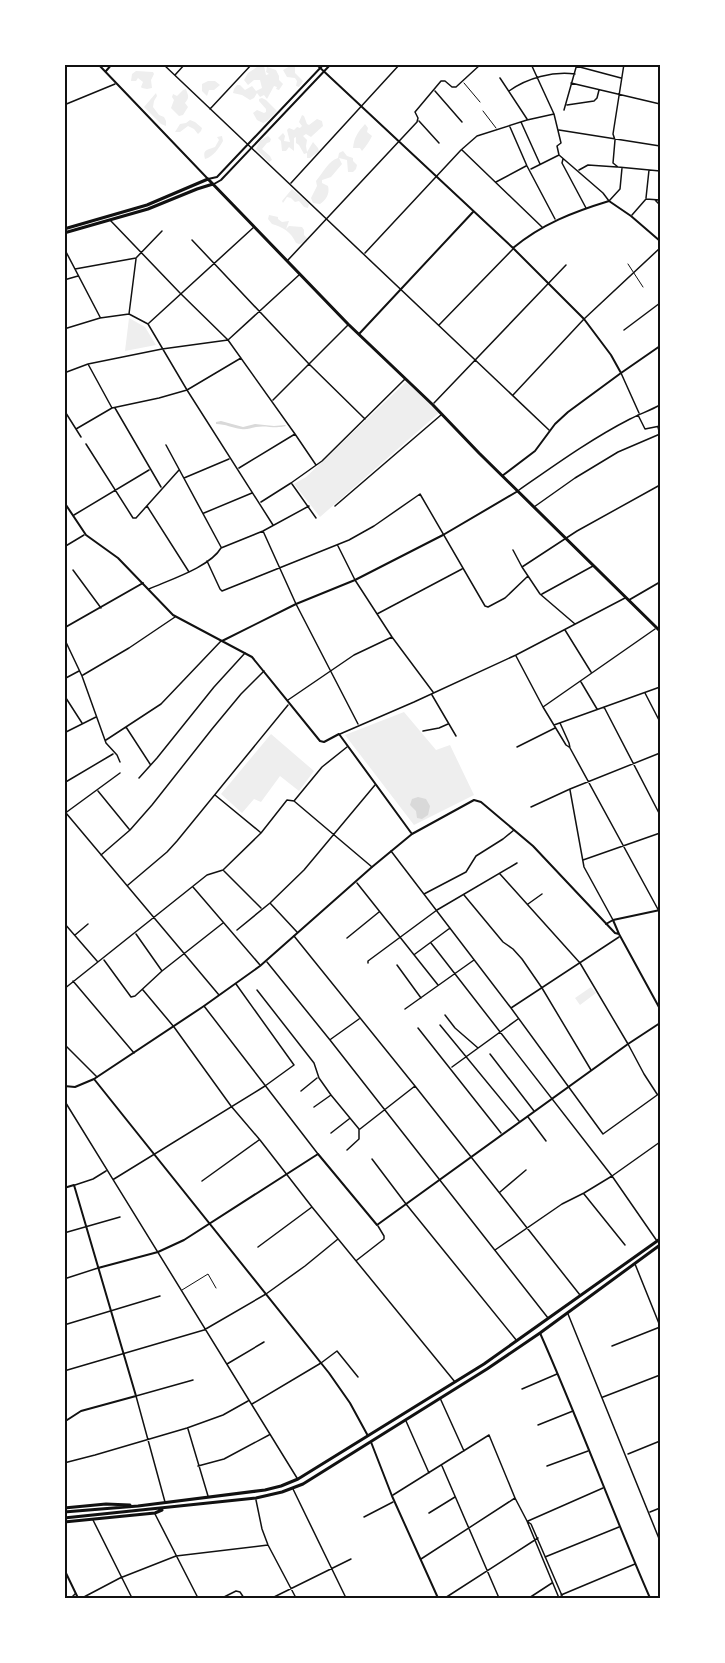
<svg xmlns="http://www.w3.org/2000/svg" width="725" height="1663" font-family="'Sofia Sans Condensed',sans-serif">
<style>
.green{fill:#eee}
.water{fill:#d9d9d9}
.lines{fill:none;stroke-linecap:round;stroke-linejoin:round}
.service{stroke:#111;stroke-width:1}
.minor{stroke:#111;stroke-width:1.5}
.tertiary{stroke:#111;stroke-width:2}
.secondary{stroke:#111;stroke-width:2}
.primary{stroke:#111;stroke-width:3}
.trunk{stroke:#111;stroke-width:3}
.neatline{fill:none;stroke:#111;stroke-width:2}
</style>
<rect width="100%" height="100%" fill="#fff"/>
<path class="green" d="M260 65 264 66 266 75 269 74 266 72 267 67 276 70 279 76V80L283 84 279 90 276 89 277 87 274 86 267 99 264 95 260 97 257 93 254 98 250 100 242 95 233 93 234 89 237 85H240L245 90 252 86 256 91 262 88 260 80H254L248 85 244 80 248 73Z
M292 65 295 67V73L303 81 299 87 296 86 297 81 295 78 287 77 283 70Z
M136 71 153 72 154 74 151 80 152 88 147 89 142 88 141 87 143 82 138 78 136 81H131L132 74Z
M208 81H215L220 85 214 90H209L207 96 202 91V84Z
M186 89C188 96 190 97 185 103L188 107 183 115 179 116 171 108 174 100 172 97 173 94 177 96 183 90Z
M156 93 157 96 154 101 153 107 159 115 164 117 166 121V126L161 124 144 107Z
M262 98 266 100 277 111 267 121 263 123 257 120 253 113 257 110 264 113 266 112V109L259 101V99Z
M302 115 304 116 307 124 309 125 317 119 322 121 323 126 312 136 311 137 306 134 303 136 307 140 306 146 307 152 313 142 318 148 319 151 310 158H307V153L304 154 299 145 296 143V137L294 138V151L289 147 286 151H282L281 141 278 138 283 133 285 136 284 141 290 142 287 130 289 128 294 130 297 127 300 128 302 126 299 122Z
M190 120 195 122 202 128 201 131 198 134 194 129 188 126 180 132H175L180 124 186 123Z
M365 124 368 128 367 132 372 136C369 142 366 146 362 151L360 148H353C354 137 358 132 365 124Z
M222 136 223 141C219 148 213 157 205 159 202 149 208 150 215 147L219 140 217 137Z
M268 136 271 139 270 142 267 143 262 149 270 156 272 160 269 162 256 149 260 141Z
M343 151 347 156 353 158V161L357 165 356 169 353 172H348L347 160 339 158 342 164 331 177 322 180V183L328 186C330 194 326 200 320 204L313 203 311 198 317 186 316 181C323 173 328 161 338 158L339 153Z
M292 189 309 204 308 208 304 207 299 201 295 202 291 198 287 197 283 203 282 201Z
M269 215 278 217V219L282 222 289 221 286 229 289 226 302 227 304 230V235L307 238V242L299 244 296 243C291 232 283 227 272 224L268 219Z
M129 318 145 327 156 345 125 351Z
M406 382 440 412 320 517 294 484 306 477Z
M404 712 436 750 450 745 474 795 414 825 345 735Z
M271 734 314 771 299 791 280 776 261 802 254 799 242 813 221 794Z
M591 987 596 993 580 1005 575 998Z"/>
<path class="water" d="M221 421 243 427 255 424 274 426 285 425 286 426C275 429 266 425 256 427 250 428 247 430 241 429 232 428 226 424 216 424V422Z
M418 797 426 799 430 806 428 815 422 819 417 818 416 811 410 805 412 799Z"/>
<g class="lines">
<path class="service" d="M464 83 480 102
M483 111 496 128
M628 264 643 287
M182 1290 208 1274 216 1288"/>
<path class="minor" d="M163 64 549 430
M531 64 554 114 561 143 557 146 559 155 603 193 609 201 620 189 622 168
M624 64 613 134 615 140 613 163 618 167 660 171
M576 66 621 78
M175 75 185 64
M500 78 527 119
M571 83 660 104
M435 91 462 122
M509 91C527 78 553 71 575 74
M64 105 115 84
M567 105 594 101 597 98 599 90
M210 109 252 64
M564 110 577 64
M419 121 439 143
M521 122 540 164
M510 127 527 166 555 219
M559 130 660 146
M462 150 542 227
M563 159 562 163 586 208
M531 169 559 155
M579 170 588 165 617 167
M496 182 526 166
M291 183 400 64
M646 198 649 170
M655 200 660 205
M632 215 646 199 660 200
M110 220 180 293 228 340 295 434 316 465
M192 240 309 364 365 419
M64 248 100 317
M365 253 461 150 477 136 527 120 554 114
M288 260 417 122 418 118 415 112 441 81H445L452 87H456L481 64
M75 269 136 258 162 231
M64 280 78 276
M129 314 136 259
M149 323 254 227
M148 324 187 390 273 525
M439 325 513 249
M64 329 100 318 129 314 148 324
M624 330 660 303
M88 364 112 408
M64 373 88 364 162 349 228 340 299 275
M621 373 639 413
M513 395 584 319 660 248
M273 400 348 325
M434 403 566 265
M115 408 161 487
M64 410 81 437
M638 415 645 429 660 426
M658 427 660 435
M76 429 112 408 159 398 187 390 241 358
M86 444 133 518H136L179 470
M166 445 221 547
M239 468 295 434
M184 478 229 459
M292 484 316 518
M519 490C555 465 591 439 630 419 640 414 651 410 660 405
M261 502 291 483 322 461 405 379
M147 506 189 572
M335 506 441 415
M534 507 575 478 618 452 660 434
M204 513 252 493
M74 515 149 470
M263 531 296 604 358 724
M338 546 355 580 392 637 433 692
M64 547 84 535
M513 550 522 567 540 594 575 624
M207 561 220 589 222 591 349 540 374 526 420 494 485 606 488 607 505 598 528 576
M522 567 577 531 660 485
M73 570 101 608
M149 589C169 580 210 567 221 548L263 531 309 506
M542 594 593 566
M377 614 462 569
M565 630 591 672
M64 638 82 676 106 743 117 755 120 762
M516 656 543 707 566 745 569 747
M83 675 129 648 175 617
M64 679 79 671
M581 682 597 709
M645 693 660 722
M64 695 82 723
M432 695 456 736
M288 700 354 655 392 637
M543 707 655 629
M604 707 660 815
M560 723 569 743 570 748 660 913
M554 725 660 687
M126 727 150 764
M423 731 439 728 448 724
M64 733 96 717
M340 734 414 702 516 655 625 598
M106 740 161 704 221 641
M517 747 555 728
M139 778 157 758 214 687 245 653
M64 783 113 754
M570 790 584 867 613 920
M98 791 129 829
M215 795 260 832
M294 801 322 767 347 747
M531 807 570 789 660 753
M66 813 219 995
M64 814 120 773
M391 851 511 1008 603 1134 660 1093
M101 855 130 830 152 805 212 729 241 694 264 671
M583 860 660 833
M224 871 261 908
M500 874 580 963 628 1044 644 1074 657 1094
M357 883 438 985
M128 885 167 852 177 841 288 705
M193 887 260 965
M424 894 466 872 476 856 503 839 514 830
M464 895 503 942 513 949 522 959 542 988 591 1070
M270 903 297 932
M528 904 542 894
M64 923 97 961
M237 930 270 903 304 870 375 785
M136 934 162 971
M75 935 88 924
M294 936 415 1086 580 1295
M347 938 379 912
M431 943 612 1176 657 1241
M415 954 450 928
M104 960 131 997 135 996 162 971 223 923
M267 962 330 1040 548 1318
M368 963V961L437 910 517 863
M397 965 421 998
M73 981 134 1053
M64 989 207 875 223 870 261 833 287 800 294 801 372 867
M143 990 174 1027 231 1106 260 1140 312 1207 455 1382
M257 990 314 1063 319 1078 331 1095 359 1129V1139L347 1150
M204 1006 318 1154
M511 1008 619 937
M405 1009 474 960
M445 1015 455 1028 478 1048
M440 1025 519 1121
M418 1028 501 1133
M331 1039 359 1019
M64 1044 97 1077
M490 1054 534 1111
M452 1067 518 1019
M301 1091 317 1078
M64 1100C142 1226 219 1353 297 1478
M314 1107 331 1095
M528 1117 546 1141
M360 1129 415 1086
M331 1133 349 1119
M372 1159 406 1204 517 1341
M114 1179 265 1086 294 1065 236 984
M202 1181 259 1140
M75 1185 93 1179 106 1171
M500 1192 526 1170
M584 1194 625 1245
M64 1233 120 1217
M258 1247 312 1207
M495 1250 562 1204 584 1193 612 1176 660 1142
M357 1260 384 1239V1236L378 1226
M635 1264 660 1326
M64 1279 98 1268
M568 1314 660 1541
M64 1325 160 1296
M612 1346 660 1327
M227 1364 264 1342
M64 1371 204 1330 266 1294 305 1266 338 1239
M522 1389 557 1374
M603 1397 660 1375
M440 1398 464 1451
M252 1404 321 1363 337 1351 358 1377
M406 1421 429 1473
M538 1425 573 1411
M188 1429 208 1496
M628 1454 660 1441
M64 1463 95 1455 187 1428 223 1415 248 1401
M198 1466 224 1459 269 1435
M442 1466 499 1598
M547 1466 588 1451
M293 1489 346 1598
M393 1495 489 1435 515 1498 527 1521 559 1598
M256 1500 262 1529 268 1545 296 1598
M165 1502 136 1396 193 1380
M650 1512 660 1508
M429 1513 455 1497
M155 1514 198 1598
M364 1517 393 1502
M93 1520 132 1598
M528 1521 603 1488
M528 1522 531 1524 563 1598
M545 1557 619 1527
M421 1559 515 1498
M561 1595 635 1564
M71 1598 75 1594
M82 1598 120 1578 176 1556 268 1545
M222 1598 236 1591 240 1592 244 1598
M272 1598 351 1559
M445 1598 538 1538
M529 1598 552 1583"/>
<path class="tertiary" d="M316 64 513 248 584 319 611 355 621 373
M106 71 112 64
M513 248C542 224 573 212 609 201L631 216 660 241
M359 334 473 212
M502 476 535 451 555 424 568 412 621 373 660 346
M64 502 86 535 118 558 173 615 252 657 320 741 324 742 339 734 412 834
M629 600 660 582
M64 628 143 583
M222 641 296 604 355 580 443 535 518 491
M613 920 619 934
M606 924 613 920 660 910
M94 1079 329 1373 350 1403 368 1436
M64 1086 75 1087 94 1079 204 1006 260 966 372 867 412 834 474 800 481 802 533 846 615 933 619 934 660 1009
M64 1188 74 1185 136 1396 81 1411 64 1422
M98 1268 158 1252 184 1240 318 1154 377 1225 628 1044 660 1023
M540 1333C579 1421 612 1511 650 1598
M64 1569 78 1598"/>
<path class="secondary" d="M98 64 208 179 217 177 324 64
M214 184 221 180 331 64
M371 1442 392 1496 438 1598"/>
<path class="primary" d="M64 229 147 205 208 179 348 324 433 405 479 453 660 631
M64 233 148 209 197 189 213 184"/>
<path class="trunk" d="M64 1508 106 1504 130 1505
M64 1512 138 1506 265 1490 281 1486 298 1479 484 1364 660 1239
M64 1518 256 1498 282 1492 303 1484 487 1369 540 1333 660 1245
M64 1522 155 1513 162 1510"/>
</g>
<rect width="725" height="1663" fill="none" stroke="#ffffff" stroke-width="132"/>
<rect x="66" y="66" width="593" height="1531" class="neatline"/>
</svg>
